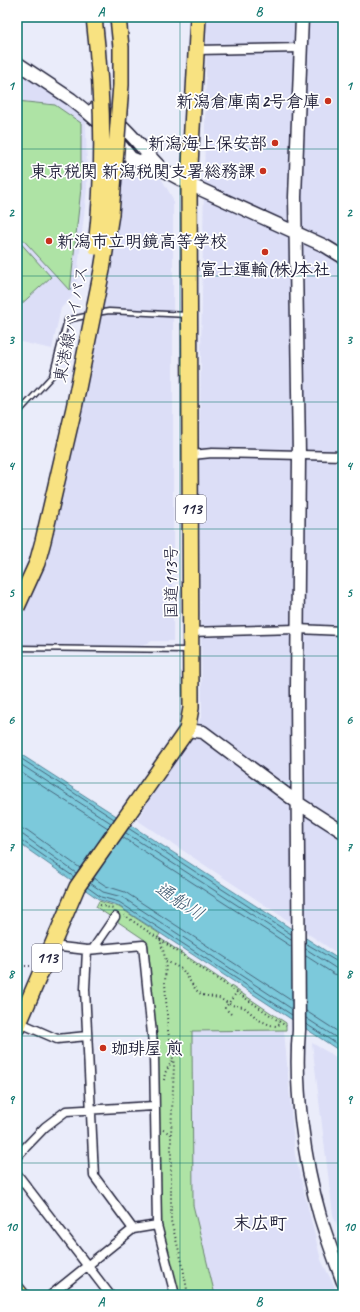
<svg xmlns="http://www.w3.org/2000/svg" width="360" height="1312" font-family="Caveat,'Klee One',sans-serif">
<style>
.built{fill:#dcdef7}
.green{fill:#aee3a5;stroke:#688270}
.water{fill:#7cc9db;stroke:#58869b}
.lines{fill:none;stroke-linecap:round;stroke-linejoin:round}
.shore{stroke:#46657b;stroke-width:1}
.lane-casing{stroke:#22223b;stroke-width:7}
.street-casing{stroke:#22223b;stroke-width:11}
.secondary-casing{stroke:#22223b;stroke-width:15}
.highway-casing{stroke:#22223b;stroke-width:18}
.path{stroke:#22223b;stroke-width:2;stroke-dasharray:1 3;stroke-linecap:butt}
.lane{stroke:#fff;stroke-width:4}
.street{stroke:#fff;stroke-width:8}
.secondary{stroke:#fff;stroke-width:12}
.highway{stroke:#f8e281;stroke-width:15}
.highway-bridge-casing{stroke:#22223b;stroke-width:18;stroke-linecap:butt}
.highway-bridge{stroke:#f8e281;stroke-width:15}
.grid{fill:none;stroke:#0f766e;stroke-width:1;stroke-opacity:0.55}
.poi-dot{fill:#c8321e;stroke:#fff;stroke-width:1.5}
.labels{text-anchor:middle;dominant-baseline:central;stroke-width:3.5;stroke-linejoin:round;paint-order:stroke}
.shield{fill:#fff;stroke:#646476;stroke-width:1}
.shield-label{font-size:16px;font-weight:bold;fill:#22223b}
.poi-label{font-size:17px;font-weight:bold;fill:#22223b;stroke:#fff;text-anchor:end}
.street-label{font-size:17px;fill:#22223b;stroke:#fff}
.water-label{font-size:18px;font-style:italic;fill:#425c73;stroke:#fff}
.neighbourhood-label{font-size:18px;font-weight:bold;fill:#22223b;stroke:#fff}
.neatline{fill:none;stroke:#0f766e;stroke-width:1.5}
.grid-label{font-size:13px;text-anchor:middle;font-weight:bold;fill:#0f766e}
</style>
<rect width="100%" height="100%" fill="#eaecfa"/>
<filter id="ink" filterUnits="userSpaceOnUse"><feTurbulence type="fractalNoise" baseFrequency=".025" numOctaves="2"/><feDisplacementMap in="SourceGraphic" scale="8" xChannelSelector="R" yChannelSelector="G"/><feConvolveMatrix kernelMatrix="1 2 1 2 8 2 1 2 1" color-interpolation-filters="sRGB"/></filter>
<g filter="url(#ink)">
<path class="built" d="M207 17H343V957L137 820 202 716 199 464Z
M17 69 86 117 87 189 75 294 61 308 52 349 21 342 17 337Z
M122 176 161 178 173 199V641H152L142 646 17 645V621L39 577 53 537 68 471 106 296Z
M284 1030 295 1155 321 1260 339 1295H215L193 1205 192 1031Z
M312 1043 343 1061V1241L333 1215Z"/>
<path class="green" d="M17 101 55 105 81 123V188L70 291 17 233Z
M17 239 51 277 17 308Z
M99 901 119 907 160 934 158 937 286 1023V1030L192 1031 193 1205 215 1295H179L159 1221 158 1055 148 946 145 940 96 907Z"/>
<path class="water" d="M17 752 343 962V1053L117 905 100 900 17 842Z"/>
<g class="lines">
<path class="shore" d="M17 756 114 819
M17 762 111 823
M17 770 108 828
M17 828 27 830 80 868
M128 828 291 934
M126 833 291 940
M17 834 23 835 76 873
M122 837 292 947
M17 839 21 840 74 877
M94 878 106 886 125 892 292 1001
M90 883 103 892 122 897 292 1009
M87 887 101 897 119 902 292 1015
M305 943 343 965
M306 949 337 969 343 970
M306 956 334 974 343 976
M306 1011 343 1035
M306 1018 343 1042
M306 1024 343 1048"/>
<defs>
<path id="lane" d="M97 313 109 311 187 315
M17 414 52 376 67 320 90 315
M17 648 188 650"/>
<path id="street" d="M197 50 301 48
M192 455 212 453 343 456
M190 632 297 629 343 631
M52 946 87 950 143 945 154 1054 157 1225 175 1295
M93 949 115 917
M87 950 85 989 94 1176 133 1229
M18 1022 57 1039 87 1036
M17 1156 45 1127 66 1111 154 1106
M17 1174 110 1295
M51 1295 133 1229 157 1225"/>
<path id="secondary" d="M302 17 295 197 299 455 297 689 299 1030C294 1087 304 1161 320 1216 327 1239 335 1260 343 1282
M17 63 71 99 87 112 110 132 131 158 165 171 189 184 325 246 343 257
M94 109C121 116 140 148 160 167
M187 730 203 732 298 803 343 832"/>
<path id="highway" d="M17 1028 77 887 187 730 191 708 189 184 198 17
M17 1290 21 1295"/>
</defs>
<use href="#lane" class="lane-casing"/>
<use href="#street" class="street-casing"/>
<use href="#secondary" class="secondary-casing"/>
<use href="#highway" class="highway-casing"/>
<path class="path" d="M100 905 113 909
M124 915 286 1026
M160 939 166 961 165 983 168 1031 174 1065 171 1134V1221L182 1262 188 1295
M166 961 182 969 196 990 202 995 219 998 231 1005 244 1007 259 1020 270 1025 276 1026 282 1023
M17 966H30
M231 1014 225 1008 237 992
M164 1080 165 1073 173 1059
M163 1130 171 1134"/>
<use href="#lane" class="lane"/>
<use href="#street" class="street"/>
<use href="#secondary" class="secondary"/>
<use href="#highway" class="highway"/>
<defs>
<path id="highway-bridge" d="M94 17C103 94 105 170 96 247
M17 607 37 563 43 541 74 408 102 270 111 214 121 85V47L118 17"/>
</defs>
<use href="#highway-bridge" class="highway-bridge-casing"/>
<use href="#highway-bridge" class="highway-bridge"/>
</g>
</g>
<path class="grid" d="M180 17V1295M17 149H343M17 276H343M17 402H343M17 529H343M17 656H343M17 783H343M17 910H343M17 1036H343M17 1163H343"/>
<g class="poi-dot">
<circle cx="328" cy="101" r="4"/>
<circle cx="275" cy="143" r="4"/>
<circle cx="263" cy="171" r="4"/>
<circle cx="49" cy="241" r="4"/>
<circle cx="265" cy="252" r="4"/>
<circle cx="103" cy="1048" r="4"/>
</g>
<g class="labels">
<g class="shield">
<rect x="176" y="495" width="30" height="28" rx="3"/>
<rect x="32" y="944" width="30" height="28" rx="3"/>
</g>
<g class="shield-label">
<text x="191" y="509">113</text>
<text x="47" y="958">113</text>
</g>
<g class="poi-label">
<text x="320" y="101">新潟倉庫南2号倉庫</text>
<text x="267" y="143">新潟海上保安部</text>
<text x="255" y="171">東京税関 新潟税関支署総務課</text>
<text x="57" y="241" text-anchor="start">新潟市立明鏡高等学校</text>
<text x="265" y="269" text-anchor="middle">富士運輸(株)本社</text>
<text x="111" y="1048" text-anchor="start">珈琲屋 煎</text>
</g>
<g class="street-label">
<text transform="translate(71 324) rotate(-79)">東港線バイパス</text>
<text transform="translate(171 582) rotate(-90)">国道113号</text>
</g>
<g class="water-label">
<text transform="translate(180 901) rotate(33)">通船川</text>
</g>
<g class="neighbourhood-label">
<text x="260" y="1223">末広町</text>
</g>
</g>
<rect width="360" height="1312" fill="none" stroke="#fff" stroke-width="44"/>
<rect x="22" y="22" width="316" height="1268" class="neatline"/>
<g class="grid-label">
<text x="101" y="16">A</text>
<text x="259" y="16">B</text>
<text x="11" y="90">1</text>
<text x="349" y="90">1</text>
<text x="11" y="217">2</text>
<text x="349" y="217">2</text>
<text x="11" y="344">3</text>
<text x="349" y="344">3</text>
<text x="11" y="470">4</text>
<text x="349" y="470">4</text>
<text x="11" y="597">5</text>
<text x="349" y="597">5</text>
<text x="11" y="724">6</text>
<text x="349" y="724">6</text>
<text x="11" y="851">7</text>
<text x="349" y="851">7</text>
<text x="11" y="978">8</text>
<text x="349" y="978">8</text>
<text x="11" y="1104">9</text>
<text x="349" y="1104">9</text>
<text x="11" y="1231">10</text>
<text x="349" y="1231">10</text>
<text x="101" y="1306">A</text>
<text x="259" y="1306">B</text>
</g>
</svg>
